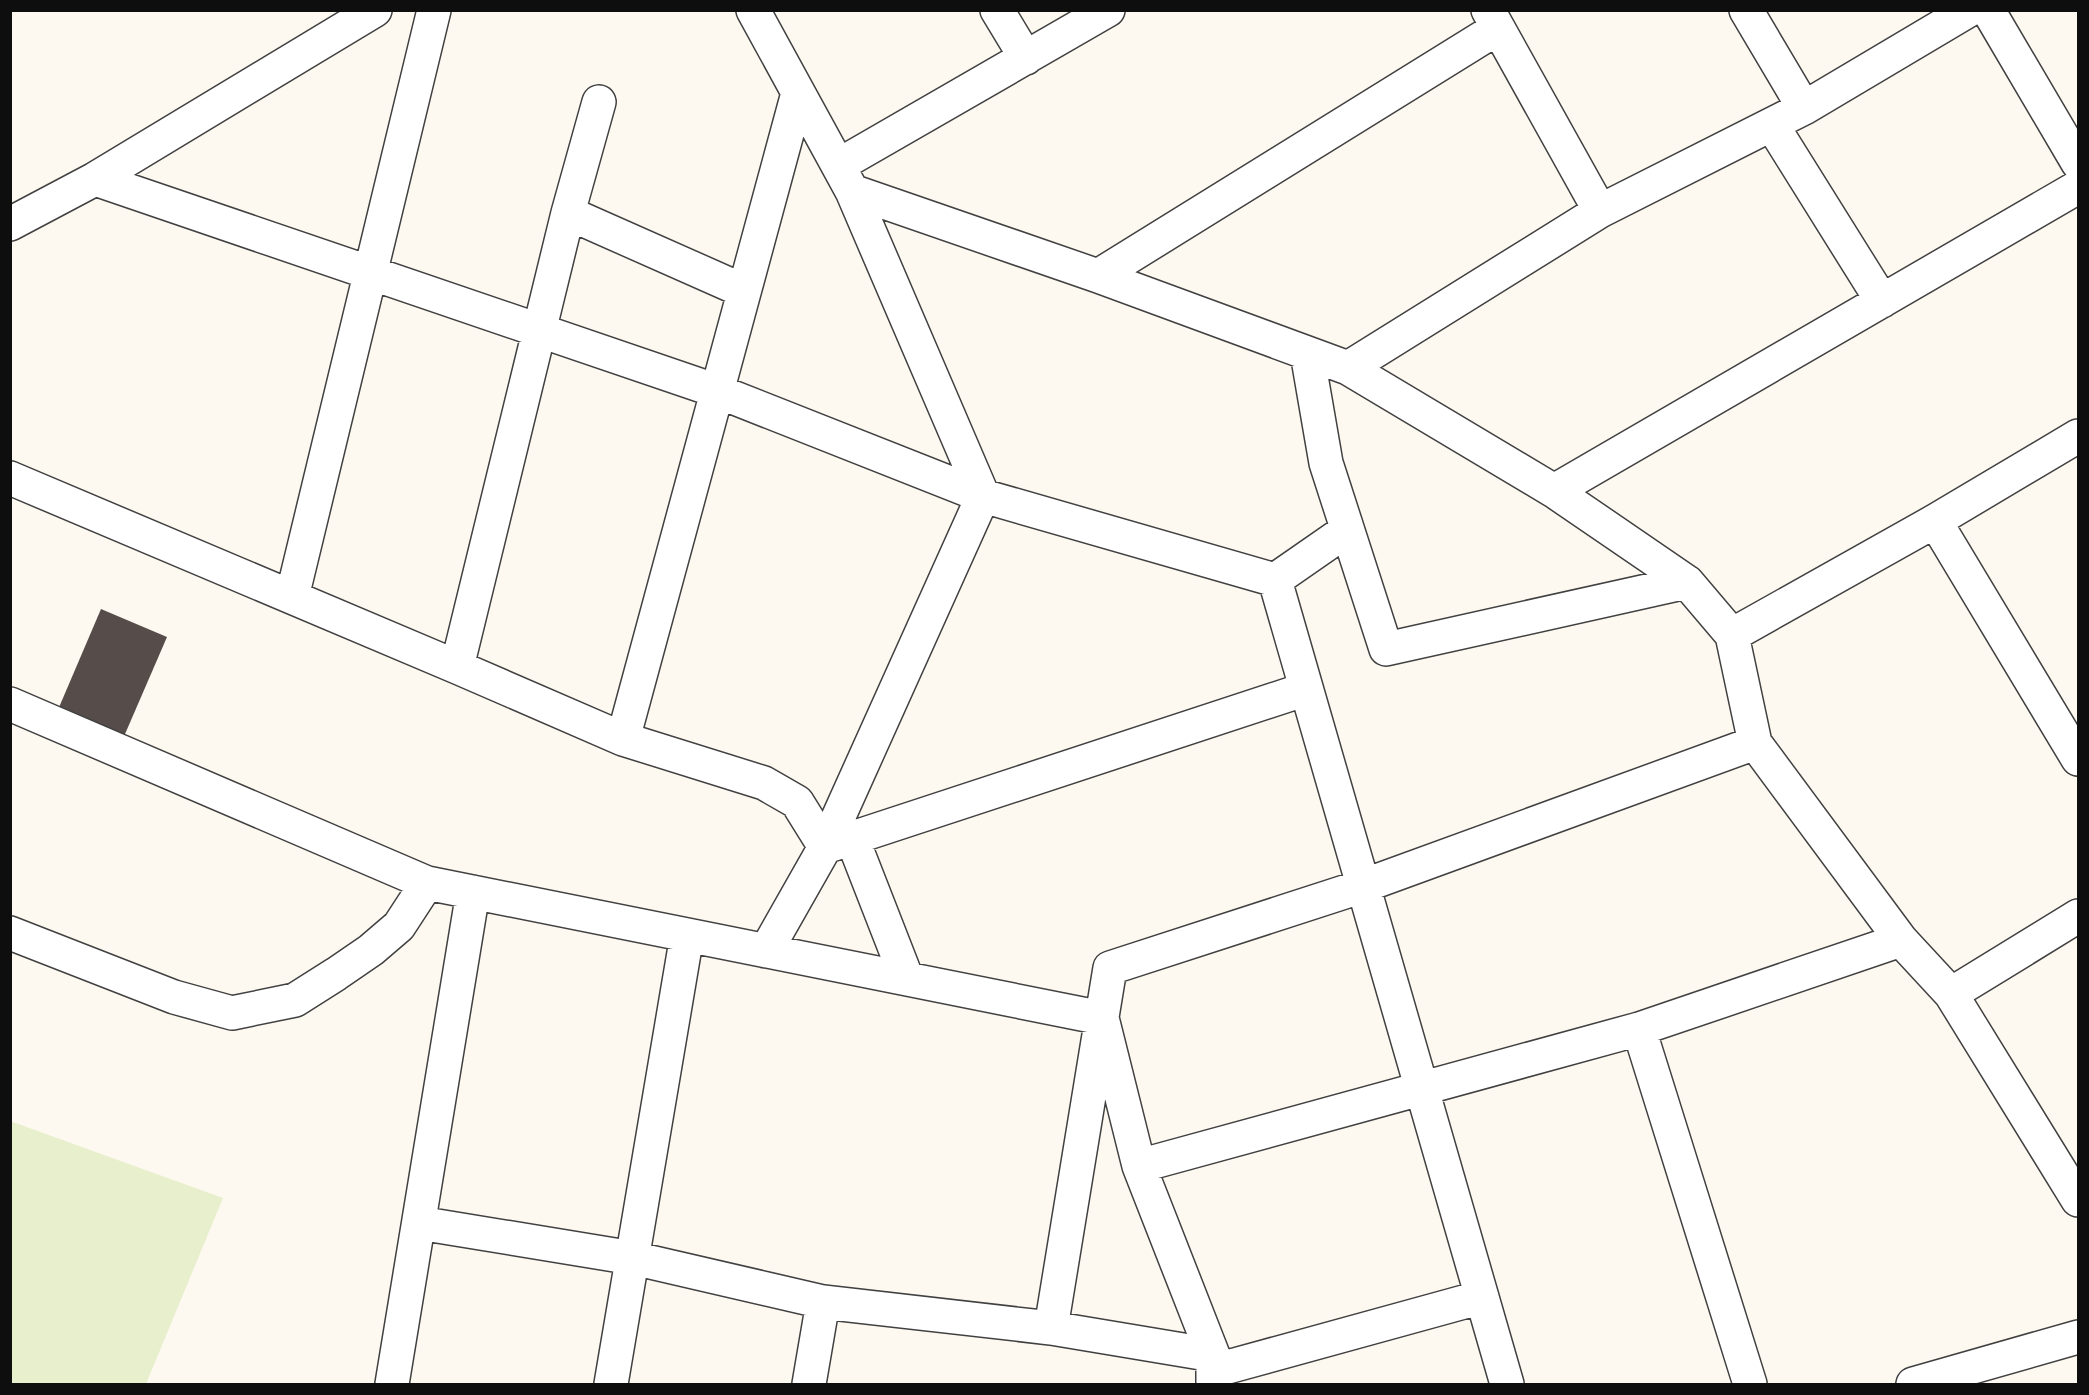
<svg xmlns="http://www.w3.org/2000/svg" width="2089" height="1395" font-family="Merriweather,serif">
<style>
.pitch{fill:#e8efcc}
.building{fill:#564d4b}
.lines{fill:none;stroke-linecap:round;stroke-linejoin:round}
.minor-casing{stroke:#414141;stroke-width:36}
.minor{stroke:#fff;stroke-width:33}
</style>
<rect width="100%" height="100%" fill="#fef9f0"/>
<path class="pitch" d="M10 1121 223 1198 146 1384H11Z"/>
<path class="building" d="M101 609 167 637 122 741 57 712Z"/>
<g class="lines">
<defs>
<path id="minor" d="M753 10 852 191 983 496 825 847 766 951
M997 10 1026 58
M1488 10 1600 211
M1746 10 1804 108
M1988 10 2078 163
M1772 125 1882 301
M839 165 1108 10
M95 179 717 391 983 496 1275 580
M852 191 1098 276 1348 368 1554 491 1687 582 1732 635 1755 743 1901 940 1951 994 2078 1200
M568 213 744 291
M10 224 95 179 375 10
M1098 276 1498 28
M1307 353 1326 463 1386 649 1687 582
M1348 368 1600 211 1804 108 1969 10
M10 478 457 667 623 739 764 783 797 802 825 847 1306 689
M1554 491 2078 187
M1935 521 2078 759
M1275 580 1507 1384
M1275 580 1347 530
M292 597 434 10
M1732 635 1935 521 2078 436
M457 667 568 213 599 102
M10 704 427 883 1102 1018 1139 1166 1213 1355V1384
M623 739 798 93
M852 838 907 979
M10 933 174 997 232 1013 295 1000 336 974 371 950 399 926 427 883
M1951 994 2078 916
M1639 1029 1750 1384
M1139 1166 1639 1029 1901 940
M419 1223 633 1258 823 1302 1051 1328 1213 1355
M1051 1328 1110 968 1363 886 1755 743
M1213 1371 1482 1297
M392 1384 473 892
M611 1384 687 935
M809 1384 823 1302
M1913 1384 2078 1337"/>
</defs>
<use href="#minor" class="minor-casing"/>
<use href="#minor" class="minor"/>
</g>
<rect width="2089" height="1395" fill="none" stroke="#0e0e0e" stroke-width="24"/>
</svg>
